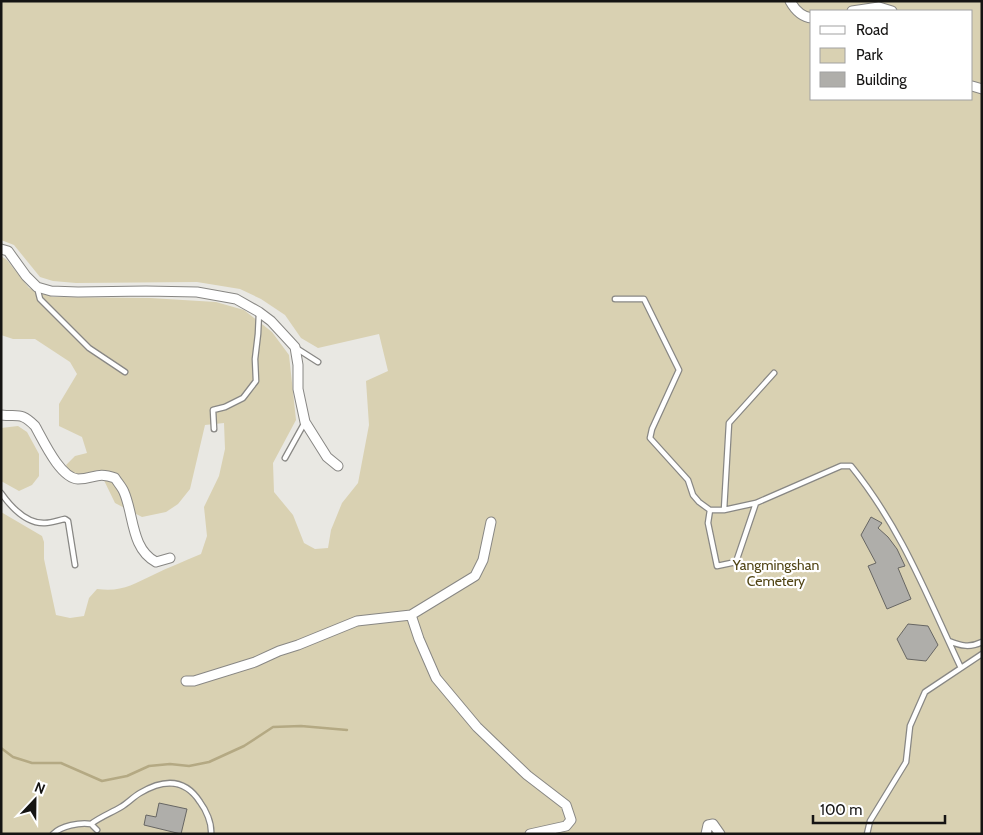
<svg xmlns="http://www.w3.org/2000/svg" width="983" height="835" font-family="Cabin,sans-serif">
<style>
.green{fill:#d9d1b2;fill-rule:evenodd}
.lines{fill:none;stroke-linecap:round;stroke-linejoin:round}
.stream{stroke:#b4a983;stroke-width:2.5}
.building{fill:#afaeaa;stroke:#676663}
.service-casing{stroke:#888784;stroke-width:7}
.minor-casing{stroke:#888784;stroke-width:11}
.service{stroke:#fff;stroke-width:4.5}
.minor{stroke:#fff;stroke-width:9}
.labels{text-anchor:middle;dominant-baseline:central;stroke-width:4.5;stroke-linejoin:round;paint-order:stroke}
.park-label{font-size:14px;fill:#514515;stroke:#fff}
</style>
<rect width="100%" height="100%" fill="#e9e8e3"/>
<path class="green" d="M1 1H982V834H1V512L42 536 44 542V559L56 615 70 618 84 616 89 598 97 589C122 592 132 585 153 575 169 567 185 561 201 554L207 536 204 507 219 476 225 449 224 423 205 425 190 489 178 504 166 512 142 517 115 503 99 470 78 475 71 473 66 465 75 456 87 453 82 437 59 426V404L77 374 70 362 35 339H13L1 335V256L7 260 29 288 53 297 150 298 216 302 244 310 272 332 289 355 296 420 273 463 274 492 293 515 304 543 315 549 328 548 331 530 342 503 358 483 369 425 366 381 388 371 379 334 318 348 301 338 285 315 261 299 240 289 197 282 76 283 53 281 40 277 14 245 1 240ZM812 11H972V99H812Z
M18 426 27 432 39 454V476L32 485 19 491 1 481V428Z"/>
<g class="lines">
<path class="stream" d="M1 748 13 757 32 763H61L102 781 127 776 149 766 170 764 189 766 209 762 244 746 273 727 301 726 347 730"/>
</g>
<path class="building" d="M871 517 882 523 878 528 888 537 897 549 905 566 898 568 911 599 887 609 868 566 876 563 861 535Z
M908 624 928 626 938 645 926 661 907 659 897 639Z
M159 803 187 809 181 834 144 825 146 815 156 817Z"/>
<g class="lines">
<defs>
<path id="service" d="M37 287 40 299 89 348 125 372
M615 299H644L679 370 652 429 650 438 688 480 693 495 699 502 710 510H724L756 503 841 466H851C902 529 927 596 961 668
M296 348 318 362
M214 429 213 410 225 407 243 398 256 381 255 359 258 334 259 313
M285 458 305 422
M1 493C11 507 26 524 45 523 52 523 59 520 65 519L68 521 75 565
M710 510 708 523 717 566 736 562 756 503
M724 510 729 423 774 373
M949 641C961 646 970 648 982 642
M91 824C100 817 111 813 121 807 128 803 133 797 140 793 162 780 184 777 200 802 206 810 212 823 211 834
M91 824 97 830
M53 834C61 826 80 822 91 824
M867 834 870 821 906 762 910 726 925 692 982 654"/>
<path id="minor" d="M790 1C795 10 801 17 812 18
M852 11 879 7 892 11
M972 86 982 89
M1 249 8 251 26 276 37 287 51 291 78 292 146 291 197 292 236 299 259 312 271 321 295 347 298 365V389L305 422 327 457 338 466
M1 415C19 417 21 412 35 426 43 440 60 478 78 479 94 479 97 471 115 478 118 483 122 487 124 492 134 515 131 549 156 562L170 558
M491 522 483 560 475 576 411 615 419 639 436 678 477 727 527 775 566 805 571 820 566 826 530 834
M186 681H194L255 662 279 651 298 645 357 621 411 615
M706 834 708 825 713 824 720 834"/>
</defs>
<use href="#service" class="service-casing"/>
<use href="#minor" class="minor-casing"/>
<use href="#service" class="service"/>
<use href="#minor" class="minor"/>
</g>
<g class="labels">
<g class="park-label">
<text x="776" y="565">Yangmingshan<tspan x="776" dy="16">Cemetery</tspan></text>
</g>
</g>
<rect width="983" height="835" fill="none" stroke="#151413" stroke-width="5"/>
<rect x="810" y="10" width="162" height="90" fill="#ffffff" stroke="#a1a1a1"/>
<rect x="820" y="26" width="25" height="8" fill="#ffffff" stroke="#a1a1a1"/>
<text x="856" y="35" font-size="15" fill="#151413">Road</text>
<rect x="820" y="48" width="25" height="15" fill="#d9d1b2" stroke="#a1a1a1"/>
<text x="856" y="60" font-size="15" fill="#151413">Park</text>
<rect x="820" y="72" width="25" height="15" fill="#afaeaa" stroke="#a1a1a1"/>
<text x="856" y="85" font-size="15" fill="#151413">Building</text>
<g transform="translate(35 800) rotate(22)" stroke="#ffffff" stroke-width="4" paint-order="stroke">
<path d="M0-4L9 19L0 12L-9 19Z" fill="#151413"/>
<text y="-8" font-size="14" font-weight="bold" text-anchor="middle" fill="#151413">N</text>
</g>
<path d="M813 815v8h132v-8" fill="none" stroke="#151413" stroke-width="2.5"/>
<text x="820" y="815" font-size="15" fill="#151413" stroke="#ffffff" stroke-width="4" paint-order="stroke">100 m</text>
</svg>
